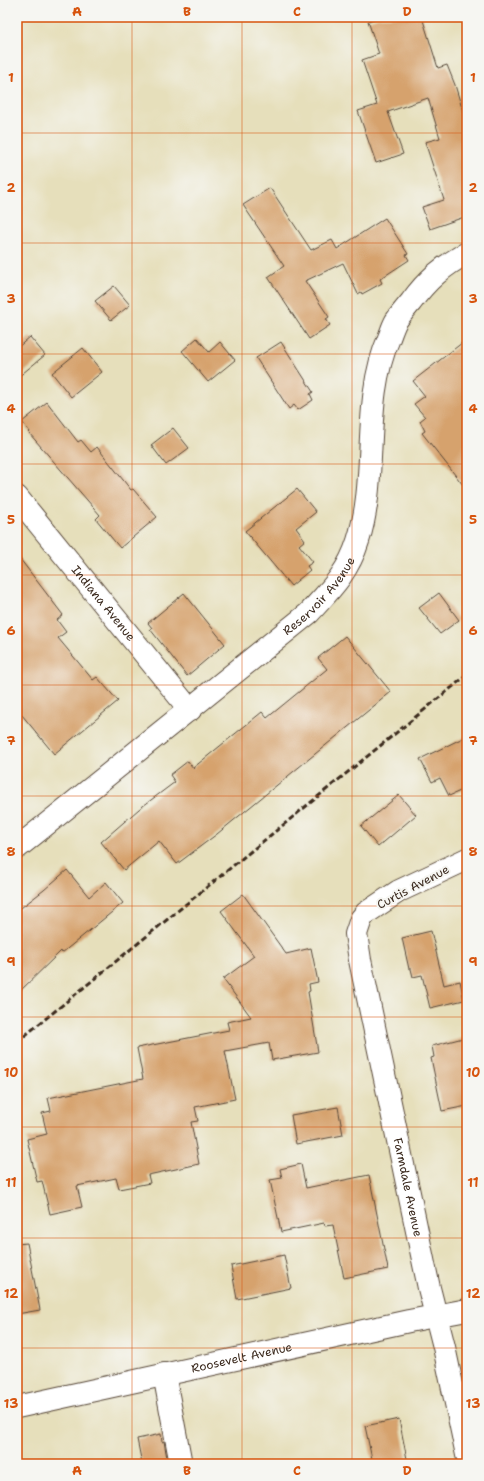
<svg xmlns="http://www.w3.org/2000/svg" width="484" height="1481" font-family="'Shantell Sans',sans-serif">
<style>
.building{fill:#d6a26d}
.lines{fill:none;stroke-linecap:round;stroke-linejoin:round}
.minor-casing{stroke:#554536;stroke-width:24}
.minor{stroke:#fff;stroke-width:22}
.rail{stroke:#3b2a1e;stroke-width:3;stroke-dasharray:6 3;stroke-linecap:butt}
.grid{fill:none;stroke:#d7540e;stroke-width:1;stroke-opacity:0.55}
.labels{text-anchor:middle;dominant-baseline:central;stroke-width:4;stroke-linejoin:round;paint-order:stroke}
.street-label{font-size:12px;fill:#3b2a1e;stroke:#f6f6f2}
.neatline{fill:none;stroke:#d7540e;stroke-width:1.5}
.grid-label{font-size:13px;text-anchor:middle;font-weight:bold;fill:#d7540e}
</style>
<rect width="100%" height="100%" fill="#f6f6f2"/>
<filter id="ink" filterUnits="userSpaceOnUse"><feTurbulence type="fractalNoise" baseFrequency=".025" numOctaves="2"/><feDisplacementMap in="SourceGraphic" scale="8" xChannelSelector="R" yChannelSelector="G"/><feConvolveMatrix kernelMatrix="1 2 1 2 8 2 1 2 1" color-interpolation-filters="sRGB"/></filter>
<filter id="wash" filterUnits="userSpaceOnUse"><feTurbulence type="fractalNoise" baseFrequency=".012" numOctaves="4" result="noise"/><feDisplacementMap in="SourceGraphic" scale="16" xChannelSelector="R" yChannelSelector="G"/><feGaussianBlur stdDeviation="0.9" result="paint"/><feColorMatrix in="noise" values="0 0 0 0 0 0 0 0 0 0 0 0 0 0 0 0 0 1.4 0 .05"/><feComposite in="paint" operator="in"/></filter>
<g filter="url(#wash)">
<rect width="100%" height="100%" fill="#e6dfbb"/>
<g id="blocks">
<path class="building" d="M380 17H422L438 68 447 65 455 85 467 125V216L430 229 422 207 444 200 425 142 440 138 428 98 388 112 403 154 376 163 358 111 377 105 362 60 379 54 368 21Z
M270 188 311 250 332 240 337 249 385 218 408 254 406 255 409 260 380 279 382 283 362 294 361 292 358 294 343 263 305 281 329 317 326 319 330 325 309 339 268 277 284 266 243 205Z
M114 286 130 305 111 320 95 301Z
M30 337 45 355 17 378V348Z
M197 338 209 352 220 342 235 360 208 382 182 351Z
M467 339V490L422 433 425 431 420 421 425 417 414 404 425 396 413 381Z
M281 342 313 392 310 394 313 400 298 410 294 405 289 409 256 358Z
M83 348 102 372 71 397 52 373Z
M47 402 78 442 81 440 91 452 97 447 131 490 133 489 157 517 120 548 96 519 100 515 29 433 30 432 22 422Z
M173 428 189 448 166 465 151 445Z
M297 489 316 512 296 528 305 540 299 545 313 562 307 566 310 570 291 586 245 531Z
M17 555 63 615 57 620 66 632 58 638 93 680 97 677 118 701 54 754 17 709Z
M184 593 225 644 187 676 150 629 152 628 148 623Z
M439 593 459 620 440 634 419 608Z
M345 636 391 692 217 834 177 864 159 841 124 870 101 842 139 809 175 782 170 775 188 761 193 768 262 712 267 718 327 669 318 658Z
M467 736V788L449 796 440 778 432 782 420 759Z
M399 795 416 815 378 847 361 826Z
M67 870 89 897 106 882 123 903 62 953 61 951 17 994V911L44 890Z
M243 894 286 954 311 948 318 982 309 984 310 991 308 992 318 1052 272 1060 269 1043 225 1051 235 1099 195 1107 198 1121 191 1122 199 1164 148 1175 150 1183 119 1189 116 1178 77 1186 82 1207 50 1214 42 1181 37 1182 27 1139 47 1134 42 1113 51 1111 48 1098 143 1079 137 1048 229 1030 227 1022 251 1017 223 979 254 956 221 911Z
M431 931 444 985 460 981 464 1000 430 1008 422 975 413 977 411 969H409L402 938Z
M467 1037V1106L442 1111 431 1058 434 1057 432 1046Z
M338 1107 343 1135 296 1144 291 1115Z
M301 1164 306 1188 369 1175 388 1269 344 1278 333 1225 325 1226 324 1223 281 1232 270 1180 282 1178 280 1169Z
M27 1243 40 1310 17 1314V1244Z
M284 1255 291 1288 237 1299 231 1266Z
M399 1419 408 1464H373L365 1426Z
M161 1434 162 1442 164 1441 168 1464H142L137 1439Z"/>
</g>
</g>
<g filter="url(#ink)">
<use href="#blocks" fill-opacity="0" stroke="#554536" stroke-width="1"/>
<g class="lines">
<defs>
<g id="minor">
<path id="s1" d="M17 497 190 710"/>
<path id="s2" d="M17 848 309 613C330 590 348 573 358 541 379 476 361 402 389 338 391 333 393 326 396 321 400 315 406 308 411 302 427 280 443 266 467 253"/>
<path id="s3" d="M467 859 399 891 366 913 361 919 356 934 360 960 429 1288 444 1347 467 1455"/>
<path d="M164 1374 181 1464"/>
<path id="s4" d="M17 1407 409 1321 467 1310"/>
</g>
</defs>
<use href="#minor" class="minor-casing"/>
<use href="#minor" class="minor"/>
<path class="rail" d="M17 1042 467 675"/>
</g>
</g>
<path class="grid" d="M132 17V1464M242 17V1464M352 17V1464M17 133H467M17 243H467M17 354H467M17 464H467M17 575H467M17 685H467M17 796H467M17 906H467M17 1017H467M17 1127H467M17 1238H467M17 1348H467"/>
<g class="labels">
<g class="street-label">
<text stroke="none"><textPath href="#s2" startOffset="394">Reservoir Avenue</textPath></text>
<text stroke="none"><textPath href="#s1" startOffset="137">Indiana Avenue</textPath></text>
<text transform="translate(413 887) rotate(-28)">Curtis Avenue</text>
<text stroke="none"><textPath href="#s3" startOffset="397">Farmdale Avenue</textPath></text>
<text stroke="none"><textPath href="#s4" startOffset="230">Roosevelt Avenue</textPath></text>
</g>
</g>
<rect width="484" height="1481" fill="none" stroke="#f6f6f2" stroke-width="44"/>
<rect x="22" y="22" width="440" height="1437" class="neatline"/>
<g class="grid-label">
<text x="77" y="16">A</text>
<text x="187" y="16">B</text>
<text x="297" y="16">C</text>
<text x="407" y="16">D</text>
<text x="11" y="82">1</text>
<text x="473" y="82">1</text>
<text x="11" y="192">2</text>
<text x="473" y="192">2</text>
<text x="11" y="303">3</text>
<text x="473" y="303">3</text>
<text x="11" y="413">4</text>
<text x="473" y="413">4</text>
<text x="11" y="524">5</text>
<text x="473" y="524">5</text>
<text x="11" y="635">6</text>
<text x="473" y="635">6</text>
<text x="11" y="745">7</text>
<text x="473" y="745">7</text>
<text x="11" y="856">8</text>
<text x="473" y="856">8</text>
<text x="11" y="966">9</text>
<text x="473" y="966">9</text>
<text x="11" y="1077">10</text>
<text x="473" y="1077">10</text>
<text x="11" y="1187">11</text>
<text x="473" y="1187">11</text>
<text x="11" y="1298">12</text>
<text x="473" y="1298">12</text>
<text x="11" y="1408">13</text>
<text x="473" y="1408">13</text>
<text x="77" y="1475">A</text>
<text x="187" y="1475">B</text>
<text x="297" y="1475">C</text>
<text x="407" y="1475">D</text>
</g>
</svg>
